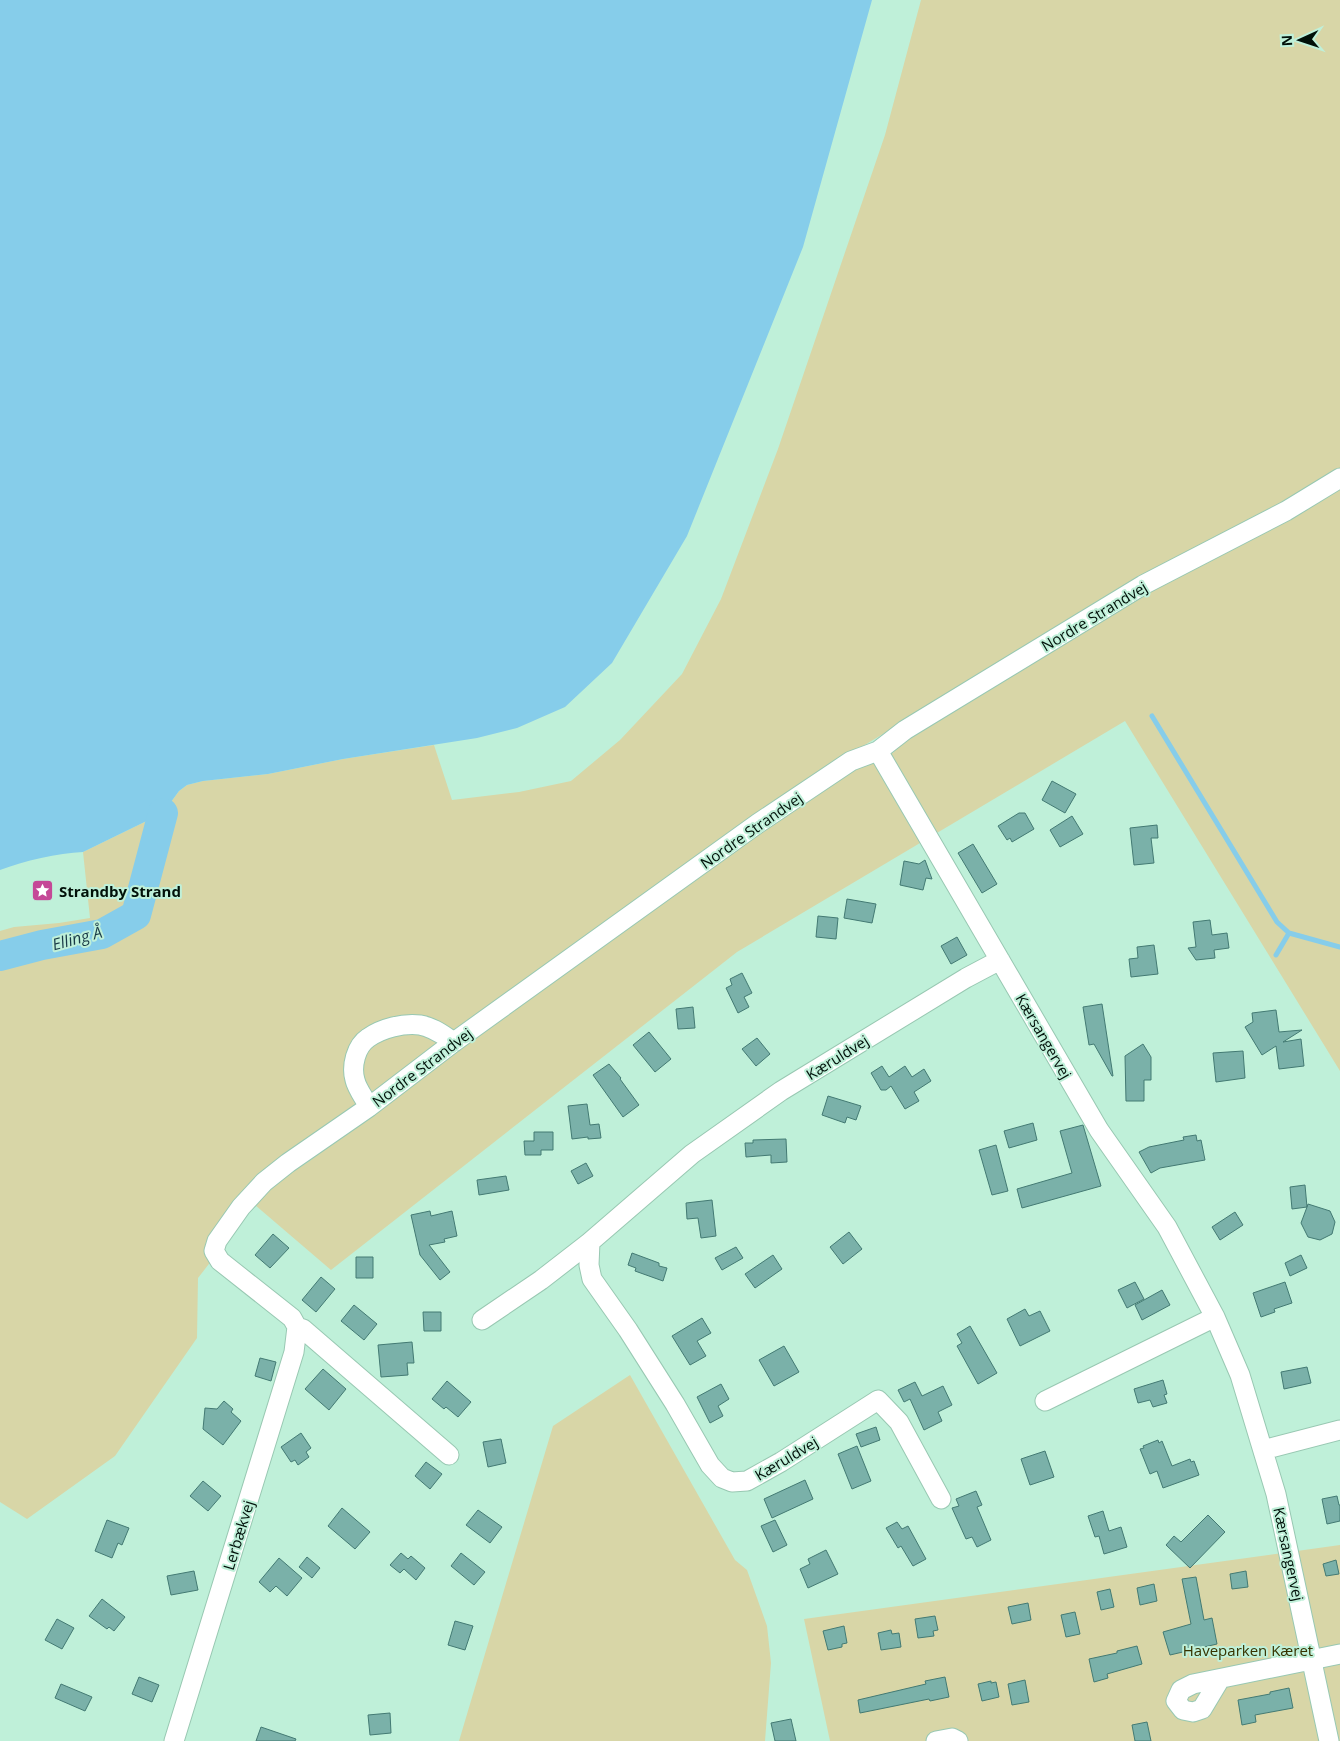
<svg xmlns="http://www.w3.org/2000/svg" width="1340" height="1741" font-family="'Open Sans',sans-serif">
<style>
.green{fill:#d8d6a7}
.water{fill:#86cdea}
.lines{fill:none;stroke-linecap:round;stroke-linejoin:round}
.stream{stroke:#86cdea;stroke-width:5}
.river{stroke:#86cdea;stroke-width:30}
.building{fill:#7ab1a9;stroke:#437a73}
.street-casing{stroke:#98c8b2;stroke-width:21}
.street{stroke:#fff;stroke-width:19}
.labels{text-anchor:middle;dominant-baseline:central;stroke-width:4;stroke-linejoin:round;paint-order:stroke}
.street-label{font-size:15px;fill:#011009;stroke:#bff0d9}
.poi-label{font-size:15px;font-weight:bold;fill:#011009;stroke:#bff0d9;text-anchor:start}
.park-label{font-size:15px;fill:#373300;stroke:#bff0d9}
.water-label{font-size:16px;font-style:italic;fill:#183946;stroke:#bff0d9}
</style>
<rect width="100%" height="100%" fill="#bff0d9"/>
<path class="green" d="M921 0H1340V469L1280 504 1139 580 863 746 748 824 442 1040 253 1181 211 1232 206 1249 212 1260 198 1278 197 1338 115 1456 27 1519 0 1502V931L14 927 59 923 90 918 83 852 163 813 179 791 187 785 203 781 268 774 343 759 434 745 452 800 519 792 571 781 620 740 682 674 721 599 778 449 885 135Z
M1340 487V1071L1125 721 737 952 331 1270 255 1205 270 1186 308 1162 760 829 864 761 876 763 894 752 898 741 1144 591Z
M630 1375 735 1560 747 1570 767 1626 771 1663 765 1741H459L553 1426Z
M1340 1545V1741H830L804 1619Z"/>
<path class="water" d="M0 0H872L803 247 687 536 612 663 565 707 517 728 477 738 343 759 268 774 203 781 187 785 179 791 163 813 83 852C58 853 24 861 0 870Z"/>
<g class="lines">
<path class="stream" d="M1152 716 1277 922 1289 933 1340 947
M1276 955 1289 933"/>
<path class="river" d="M0 956 42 945 102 934 136 915 163 813"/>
</g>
<path class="building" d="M1052 781 1076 794 1065 813 1042 800Z
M1019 813H1025L1034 829 1012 842 1010 838 1007 840 998 826Z
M1072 816 1083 834 1060 847 1050 830Z
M1157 825 1158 838H1151L1154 863 1134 865 1130 828Z
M973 844 997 884 982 893 958 853Z
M925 860 932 879 926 878 923 890 900 885 904 861 919 864Z
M847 899 876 904 872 923 844 918Z
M818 916 838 918 836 939 816 937Z
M1210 920 1212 935 1227 933 1229 948 1214 950 1215 958 1196 960 1188 948 1196 947 1193 922Z
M957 937 967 955 951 964 941 946Z
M1154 945 1158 974 1131 977 1129 959 1138 958 1137 947Z
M742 973 752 993 744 997 749 1007 738 1013 726 988 732 985 730 979Z
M1102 1004 1113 1076H1112L1094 1044 1089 1045 1083 1007Z
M693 1007 695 1028 678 1029 676 1009Z
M1276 1010 1279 1032 1302 1030 1283 1042 1301 1039 1304 1066 1279 1069 1276 1046 1262 1055 1245 1027 1253 1022 1252 1013Z
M649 1032 671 1059 655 1072 633 1045Z
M757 1038 770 1054 756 1066 742 1049Z
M1143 1044 1151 1057V1080H1144V1101H1126L1125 1056Z
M1243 1051 1245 1078 1216 1082 1213 1053Z
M609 1064 621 1078 620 1079 639 1105 623 1117 593 1075Z
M882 1066 889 1077 905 1066 912 1077 924 1069 931 1081 914 1092 919 1101 905 1109 891 1086 886 1090H881L871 1073Z
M828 1096 861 1106 856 1120 847 1117 845 1123 822 1115Z
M587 1104 590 1125 599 1124 601 1138 588 1139V1137L572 1139 568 1106Z
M1033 1123 1037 1140 1009 1148 1004 1131Z
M1083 1125 1101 1186 1022 1208 1017 1189 1072 1173 1060 1131Z
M534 1132H553V1150H541V1155H525L524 1141H534Z
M1196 1135 1197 1141 1201 1140 1205 1160 1160 1168 1151 1173 1139 1152 1149 1147 1184 1140 1183 1137Z
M786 1139 787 1162 771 1163V1155L746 1157 745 1143H753V1140Z
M996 1145 1008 1191 992 1195 979 1150Z
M586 1163 593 1176 578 1184 571 1171Z
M506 1176 509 1190 479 1195 477 1180Z
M1305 1185 1307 1207 1308 1204 1330 1211 1335 1222 1332 1234 1320 1240 1308 1237 1301 1223 1307 1207 1292 1209 1290 1187Z
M712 1200 716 1236 701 1238 698 1218 687 1219 686 1203Z
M430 1211 431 1216 452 1211 457 1236 444 1239 445 1242 429 1245 450 1272 440 1280 420 1255 411 1215Z
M1235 1212 1243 1225 1220 1240 1212 1227Z
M849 1232 862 1249 843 1264 830 1247Z
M273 1234 289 1248 270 1268 255 1255Z
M736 1247 743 1258 722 1270 715 1258Z
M632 1253 659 1263V1266L667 1268 663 1281 635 1271 636 1268 628 1265Z
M773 1255 782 1269 755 1288 745 1274Z
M1301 1255 1307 1268 1290 1276 1285 1263Z
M356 1257H373V1278H356Z
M321 1277 335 1289 316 1312 302 1300Z
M1135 1282 1144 1299 1127 1308 1118 1290Z
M1285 1282 1292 1303 1274 1309 1275 1312 1261 1317 1253 1293Z
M1162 1290 1170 1305 1142 1320 1135 1305Z
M354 1305 377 1324 364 1340 341 1321Z
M1025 1309 1029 1316 1040 1311 1050 1331 1020 1346 1007 1319Z
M423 1312H441V1331H424Z
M702 1318 711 1333 697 1341 706 1356 690 1365 672 1336Z
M970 1326 997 1373 978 1384 957 1346 962 1343 957 1334Z
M412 1342 414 1363H407L408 1375 381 1377 378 1345Z
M784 1346 799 1372 774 1386 759 1360Z
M260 1358 276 1362 271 1381 255 1376Z
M1307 1367 1311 1383 1284 1389 1281 1372Z
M323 1369 346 1389 329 1410 305 1389Z
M1163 1380 1167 1394 1164 1395 1167 1403 1153 1407 1150 1400 1138 1403 1134 1389Z
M447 1381 471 1402 458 1417 446 1407 444 1409 432 1399Z
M915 1382 922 1396 943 1386 952 1405 938 1412 942 1421 924 1430 910 1399 904 1402 898 1390Z
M721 1384 729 1399 718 1406 723 1416 710 1423 697 1397Z
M224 1401 233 1409 231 1412 241 1421 223 1445 203 1429 205 1408 217 1409Z
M876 1427 880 1440 861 1447 856 1434Z
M301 1433 311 1448 306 1452 309 1457 298 1465 295 1460 291 1462 281 1447Z
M501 1439 506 1463 488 1467 483 1442Z
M1158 1440 1159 1443 1162 1441 1172 1466 1190 1459 1191 1462 1194 1461 1199 1475 1163 1488 1157 1471 1150 1474 1140 1449 1144 1448 1143 1446Z
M857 1446 871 1481 852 1489 838 1454Z
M1045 1451 1054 1477 1030 1485 1021 1459Z
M426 1462 442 1474 430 1489 415 1476Z
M805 1480 813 1499 772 1518 764 1499Z
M203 1481 221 1496 208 1511 190 1496Z
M976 1491 982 1505 977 1507 991 1540 977 1547 972 1537 966 1539 952 1508 959 1506 956 1499Z
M1337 1496 1339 1505H1340V1521L1327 1524 1322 1499Z
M342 1508 370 1532 355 1549 328 1526Z
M478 1510 502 1527 490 1543 466 1525Z
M1103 1511 1109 1531 1121 1527 1127 1547 1104 1554 1099 1536 1095 1537 1088 1516Z
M1208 1515 1225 1532 1190 1568 1166 1545 1174 1536 1181 1542Z
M107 1520 129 1528 122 1545 118 1543 112 1558 95 1551Z
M775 1520 787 1545 773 1552 761 1526Z
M897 1522 902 1529 908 1526 926 1559 913 1566 901 1546 898 1548 886 1528Z
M826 1550 838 1574 808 1588 800 1569 810 1564 808 1559Z
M401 1553 408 1559 411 1556 425 1568 416 1580 404 1569 400 1573 390 1565Z
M461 1553 485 1572 474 1585 451 1566Z
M307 1557 320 1568 312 1578 299 1567Z
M279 1558 302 1578 287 1596 276 1586 270 1592 259 1582Z
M1336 1560 1339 1574 1326 1576 1323 1564Z
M194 1571 198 1590 171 1595 167 1576Z
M1246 1571 1248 1587 1232 1589 1230 1574Z
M1196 1577 1204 1620 1212 1618 1217 1644 1170 1655 1163 1632 1191 1624 1182 1579Z
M1154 1584 1157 1601 1140 1605 1137 1588Z
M1110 1589 1114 1607 1101 1610 1097 1592Z
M102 1599 125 1617 114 1631 109 1627 107 1629 89 1616Z
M1028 1603 1031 1620 1012 1624 1008 1607Z
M1075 1612 1080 1634 1066 1637 1061 1615Z
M935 1616 938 1630 933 1631 934 1636 918 1638 915 1619Z
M57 1619 74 1628 62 1649 45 1640Z
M455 1621 473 1626 465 1650 448 1645Z
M844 1626 847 1643 842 1644V1647L828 1650 823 1631Z
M891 1630 892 1634 899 1633 901 1647 881 1650 878 1633Z
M1137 1646 1142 1664 1107 1674 1108 1678 1094 1682 1089 1659 1117 1653V1651Z
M139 1677 159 1685 152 1702 132 1694Z
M945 1677 949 1697 930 1701 929 1699 860 1713 858 1700 926 1684 925 1681Z
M1025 1680 1029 1702 1012 1705 1008 1684Z
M991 1681V1683L996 1682 999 1697 982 1701 978 1684Z
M61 1684 92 1697 85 1711 55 1698Z
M1289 1688 1293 1708 1255 1715 1256 1722 1242 1725 1238 1700 1270 1694V1692Z
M390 1713 391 1733 370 1735 368 1715Z
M791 1719 796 1741H775L771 1723Z
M1147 1722 1151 1741H1135L1132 1725Z
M261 1727 296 1739 295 1741H256Z"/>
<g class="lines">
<defs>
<path id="street" d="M878 751 1099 1130 1167 1227 1215 1317 1240 1375 1276 1494 1329 1741
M369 1107C365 1099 357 1089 355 1080 351 1066 356 1046 368 1038 382 1028 403 1023 420 1025 433 1027 443 1035 454 1042
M482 1320 541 1280 590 1242
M297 1327 303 1329 449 1455
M1045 1401 1215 1317
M1263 1450 1340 1430
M941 1499 899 1422 878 1400 781 1462 747 1481 732 1482 722 1478 710 1465 675 1404 628 1330 592 1279 589 1265 590 1242 692 1154 781 1091 966 978 1000 960
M1220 1679 1202 1709 1193 1712 1183 1710 1176 1701 1181 1690 1193 1684 1340 1654
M174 1741 294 1352 297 1327 292 1318 220 1261 214 1251 217 1241 241 1207 264 1182 288 1163 369 1107 454 1042 757 824 851 761 878 751 905 730 1143 585 1286 511 1340 478
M936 1741 952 1738 958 1741"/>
</defs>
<use href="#street" class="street-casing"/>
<use href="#street" class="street"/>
</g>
<defs>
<symbol id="sight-square" viewBox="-11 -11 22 22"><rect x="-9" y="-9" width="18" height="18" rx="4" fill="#c54897" stroke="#bff0d9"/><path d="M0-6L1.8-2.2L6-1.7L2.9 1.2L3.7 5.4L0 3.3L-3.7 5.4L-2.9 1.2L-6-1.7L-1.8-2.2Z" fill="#fff"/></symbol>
</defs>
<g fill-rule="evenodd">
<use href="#sight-square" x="30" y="878" width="25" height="25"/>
</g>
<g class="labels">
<g class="street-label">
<text transform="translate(1094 616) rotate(-31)">Nordre Strandvej</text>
<text transform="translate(751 830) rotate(-35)">Nordre Strandvej</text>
<text transform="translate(1044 1036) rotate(60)">Kærsangervej</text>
<text transform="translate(837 1057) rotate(-32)">Kæruldvej</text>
<text transform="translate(422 1067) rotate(-37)">Nordre Strandvej</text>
<text transform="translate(786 1458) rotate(-31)">Kæruldvej</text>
<text transform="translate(238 1535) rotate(-73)">Lerbækvej</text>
<text transform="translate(1289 1554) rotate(78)">Kærsangervej</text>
</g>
<g class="poi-label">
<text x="59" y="891">Strandby Strand</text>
</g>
<g class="park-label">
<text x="1248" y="1650">Haveparken Kæret</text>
</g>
<g class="water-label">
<text transform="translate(77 938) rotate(-15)">Elling Å</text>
</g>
</g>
<g transform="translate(1300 40) rotate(267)" stroke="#bff0d9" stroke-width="4" paint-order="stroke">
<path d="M0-4L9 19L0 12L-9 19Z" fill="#011009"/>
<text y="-8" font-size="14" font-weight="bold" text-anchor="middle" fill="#011009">N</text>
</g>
</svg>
